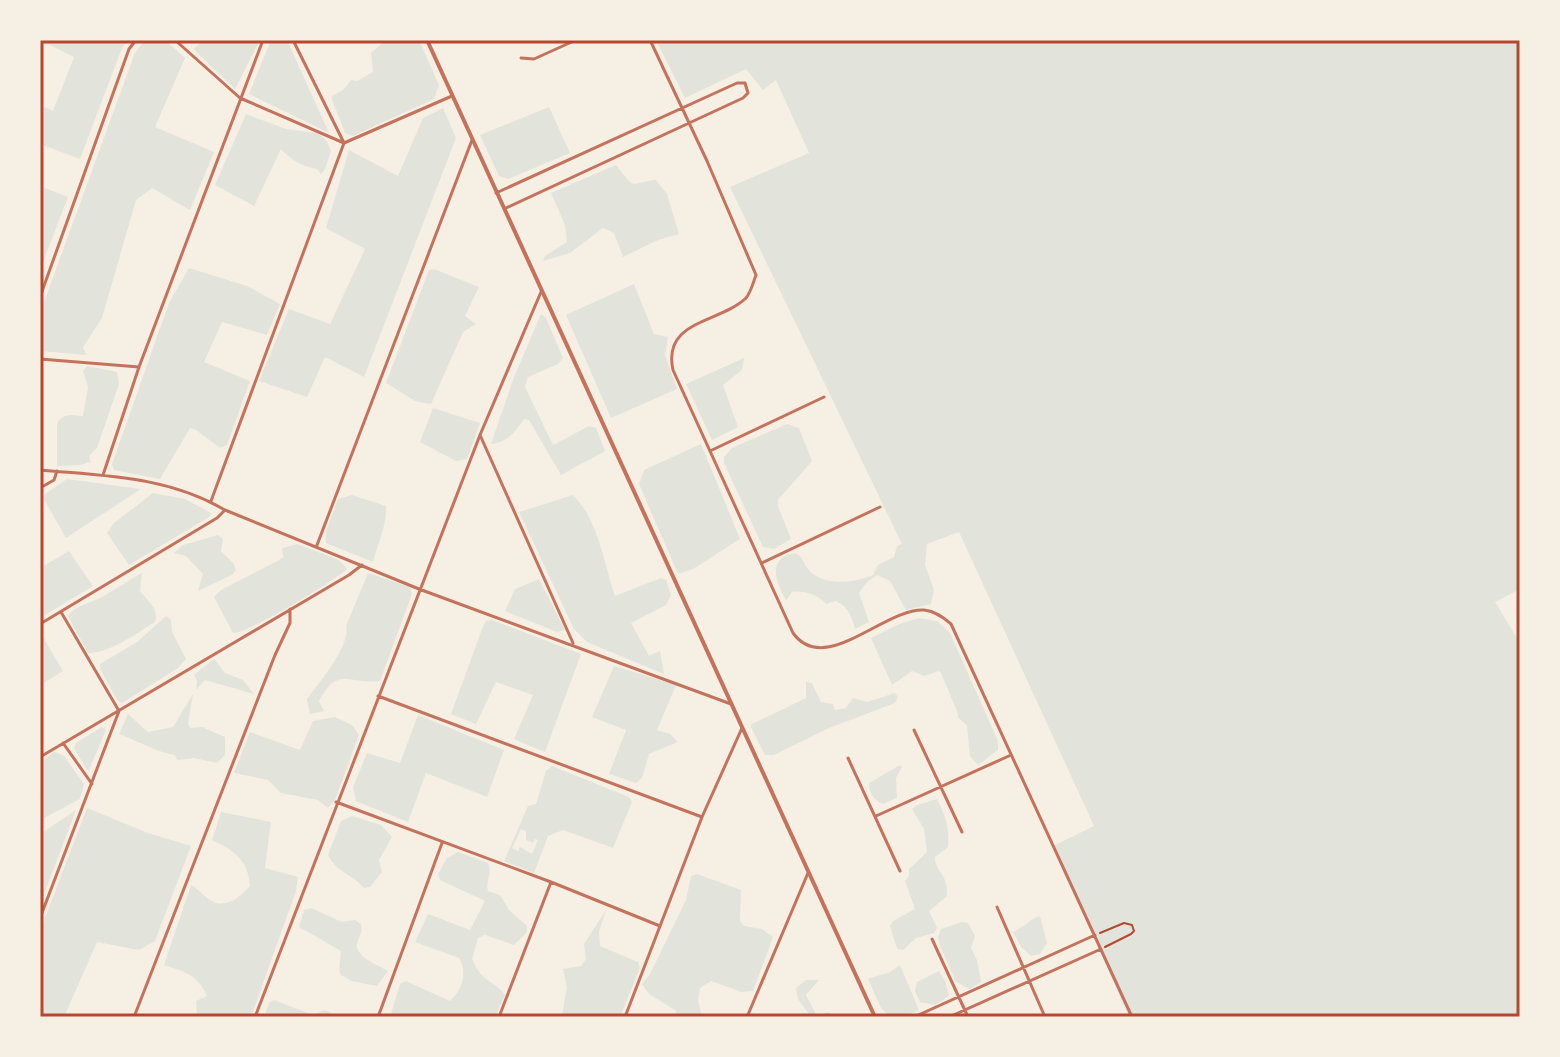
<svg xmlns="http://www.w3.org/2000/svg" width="1560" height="1057" font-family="'Work Sans',sans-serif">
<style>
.green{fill:#e2e4dc;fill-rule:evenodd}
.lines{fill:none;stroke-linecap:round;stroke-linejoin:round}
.path{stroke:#b5482f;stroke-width:2}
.minor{stroke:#c5725c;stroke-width:3}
.tertiary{stroke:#c5725c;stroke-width:4}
.neatline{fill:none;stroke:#b5482f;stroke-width:3}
</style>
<rect width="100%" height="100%" fill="#f6efe4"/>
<path class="green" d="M40 40H128L122 48 80 159 40 144V105L53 111 74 57Z
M145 40H165L185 58 155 127 214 152 190 210 152 188 136 200 102 318 83 347 86 355 40 351V313L135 53Z
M204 40H260L235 89 193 49Z
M271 40H287L329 133 249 94Z
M386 40H419L439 85 434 99 353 136 345 133 331 97 343 90 351 80 357 81 373 72 371 53Z
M656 40H1520V589L1495 602 1520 643V1017H1129L1053 846 1094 826 959 532 927 544 925 565 934 590 931 604 906 610 890 581 877 575 866 583 859 593 869 622 855 629C852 617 848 606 836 601L826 604C819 595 803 590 792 592L786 601C780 587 767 567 785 556 788 554 793 553 797 554 803 557 804 565 808 569 823 587 854 583 873 575L878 565 894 557 897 546 902 544 730 187 809 153 776 80 763 90 746 69 685 98Z
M549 107 570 153 508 179 499 176 480 135Z
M443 108 456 138 364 377 325 357 307 397 259 381 289 309 330 324 365 249 326 228 349 150 398 176 423 118Z
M246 114 286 129 317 133 326 140 331 151 325 169 321 174 317 169C301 166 291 160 281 149L254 206 215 185Z
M616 165C638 192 627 183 656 180L667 194 679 234 658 240 623 257 614 233 603 228 570 253 543 261 545 256 567 242 565 225 551 193Z
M40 186 68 197 42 265 40 264Z
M189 268 247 286 280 304 267 335 222 322 204 362 250 381 227 445 220 448 196 430 190 428 160 479 114 470 112 464 169 303Z
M434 269 479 287 465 316 476 324 463 332 431 404 415 401 386 383 429 270Z
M634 284 654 334 668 337 665 355 677 389 611 418 566 315Z
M541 314 546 318 563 358 558 364 528 377 525 387 553 445 589 426 596 428 605 451 561 475 529 420 524 419C516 431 507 443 491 444L514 377Z
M744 358 742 370 723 385 738 427 712 440 686 384Z
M87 366 117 372 119 384 97 448 89 456 91 462 80 465 57 466V424C63 412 72 415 83 416L88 387 83 371Z
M433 408 480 423 467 459 456 461 420 442Z
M787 424 799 428 812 461 778 500V506L791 539 774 549 763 547 724 463V457L732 448Z
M701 444 740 539 693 569 678 574 639 484 644 470Z
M67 479 141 489 66 538 44 499 45 494Z
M153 493 185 499 211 513 209 517 129 565 107 533 114 523Z
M352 495 386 506C387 525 378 543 373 562L326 543V531L338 499Z
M573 495C599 521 604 564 615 596L661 578 666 580 671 595 666 605 631 623 649 656 660 651 664 674 587 642 574 629 519 512Z
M218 535 223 539 221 551 234 564 236 570 232 575 198 591 203 574 186 556 174 553 183 545Z
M297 544 339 560 347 569C333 582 247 634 233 633L214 597 221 590 281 559 283 557 282 548Z
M69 551 93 586 40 618V568Z
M142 573 140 591C147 600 160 610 155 622 135 634 111 653 88 653L68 616C75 605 91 603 102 597 116 589 128 580 142 573Z
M368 573 410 587 412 594 380 681C349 685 338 665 319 701L324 711 310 714 307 699C319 683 351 645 346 626Z
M539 579 565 630 557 632 505 611 515 589Z
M166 616 171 620 172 632 186 659 178 668 122 703 117 700 100 669V664L137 642Z
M919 618 937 621 950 633 998 741V750L978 765 970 756 967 726 958 717 957 711 941 673 939 671 924 676 912 671 892 685 871 638 899 624Z
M492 620 581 654 545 752 514 739 533 695 496 682 476 724 451 714 482 629 486 621Z
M40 632 63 671 40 685Z
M214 659 225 673 243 680 254 694 205 680 196 690 197 680 194 675Z
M614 666 676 685 657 730 670 734 678 742 649 754 642 778 636 783 609 774 626 730 592 717Z
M806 682 812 683 821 702 833 704 835 710 846 708 853 698 867 702 895 693 898 697 895 703 829 728 774 755H765L750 725 806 698Z
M193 694 188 723 190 728 202 727 225 737V755L217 763 194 758 177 760 175 755C158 753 136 740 119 734L128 714 148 732 173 727Z
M418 715 504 750 487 797 426 773 408 822 356 801 353 787 367 753 400 763Z
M335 717 352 725 359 735 335 800 328 808 318 800 281 793 268 780 234 773 250 732 300 750 313 721Z
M102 727 106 730 89 770H87L74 748 76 743Z
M55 752 64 756 84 784 80 799 44 818 40 811 44 796 40 790V762Z
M900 765 902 767 896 778 897 798 883 804C874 801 869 792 869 783Z
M552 766 629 797 632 802 613 848 563 830 548 836 534 873 504 861 528 806 536 804 546 771ZM521 829 526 831V840L533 843 535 839 538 840 532 854 520 847 518 851 512 848Z
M937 799C945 815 950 828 948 847L935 857C935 873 948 872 947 896L929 911 937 928 934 933 916 938 903 950 897 949 890 926 893 921 915 909 905 881 909 876V869L927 852 924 829 912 809 917 805Z
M87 808 148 833 191 846 155 941 139 950 97 942 64 1017H40V931Z
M76 810 40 905V834Z
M221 812 271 822 265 868 298 877 296 891 251 1017H197L196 1001 207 996C197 974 185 972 164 965L191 885C199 889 206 899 214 902 228 908 242 895 250 886 248 859 234 851 212 840Z
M352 816 381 825 392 837 379 860 382 872 370 887 364 888C353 875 335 871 328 855L341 821Z
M458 852 488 863C493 874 485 880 488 891L500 895 509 910 527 926V932L514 945 485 935 478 938 472 959C483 984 492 978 505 995L495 1017H390L400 984 406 981 450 1001C462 990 468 973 459 958L415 942 428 914 470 930 485 901 440 880 438 874 447 858Z
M697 874 741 890 740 921 744 926 762 929 773 937 753 991 742 992 711 981 700 988 698 1000 702 1017H678L675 1010 649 994 642 984 650 974 686 900 691 876Z
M311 908 342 922 355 920 361 924C363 933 359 936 357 944 355 957 378 965 388 971L377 986 352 981 341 975 339 970 341 951 299 927 304 910Z
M606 910 599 932 600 946 638 962 640 968 620 1017H558L562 1015 567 987 563 969 581 966 586 959 584 944Z
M1040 916 1047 943 1040 954 1031 956 1021 947 1013 932C1023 928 1031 918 1040 916Z
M962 922 968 923 975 936 971 948 977 960 981 982 970 989 956 982 940 946 938 937 941 929Z
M900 965 919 1010 902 1017H890L881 1008 868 979 890 972Z
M939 971 946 983 949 996 935 1005 920 1002 915 991 917 982Z
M806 980H819L806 995 817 1016 829 1012V1017H811L798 999 796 988Z
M274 1000 313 1015 324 1010 330 1012 332 1017H264L269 1003Z"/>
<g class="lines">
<path class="path" d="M1100 933 1124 923 1132 925 1134 931 1131 934 1105 947"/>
<path class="minor" d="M175 40 240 98 344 143 452 96
M650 40 707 161 756 275C753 283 751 292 746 298 720 323 662 320 673 370L793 633C825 677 884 608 924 610 935 611 943 617 951 624L1132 1017
M521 58 534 59 576 40
M496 193 737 83H745L748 93 743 98 506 208
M40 297 129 49 136 40
M40 359 139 367
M480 435 573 643
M710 451 824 397
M40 470C105 476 167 476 225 510L419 589 731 704
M103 475 139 367 263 40
M40 488 54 480 57 471
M211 501 344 143 293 40
M317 545 472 140
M762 563 880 507
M40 624 217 518 225 510
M378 696 702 817
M914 730 962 832
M63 743 92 784
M40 757 349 575 362 565
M848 758 900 871
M336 802 551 882 660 926
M876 816 1011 755
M997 907 1045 1017
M40 918 119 711 61 612
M932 939 968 1017
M134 1017 275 655 290 623V609
M255 1017 480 435 541 292
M378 1017 442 843
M499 1017 551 882
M625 1017 702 817 742 728
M747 1017 808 873
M914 1017 1095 935
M949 1017 1101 949"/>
<path class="tertiary" d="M427 40 875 1017"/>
</g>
<rect width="1560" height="1057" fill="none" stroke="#f6efe4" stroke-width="84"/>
<rect x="42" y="42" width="1476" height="973" class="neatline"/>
</svg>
